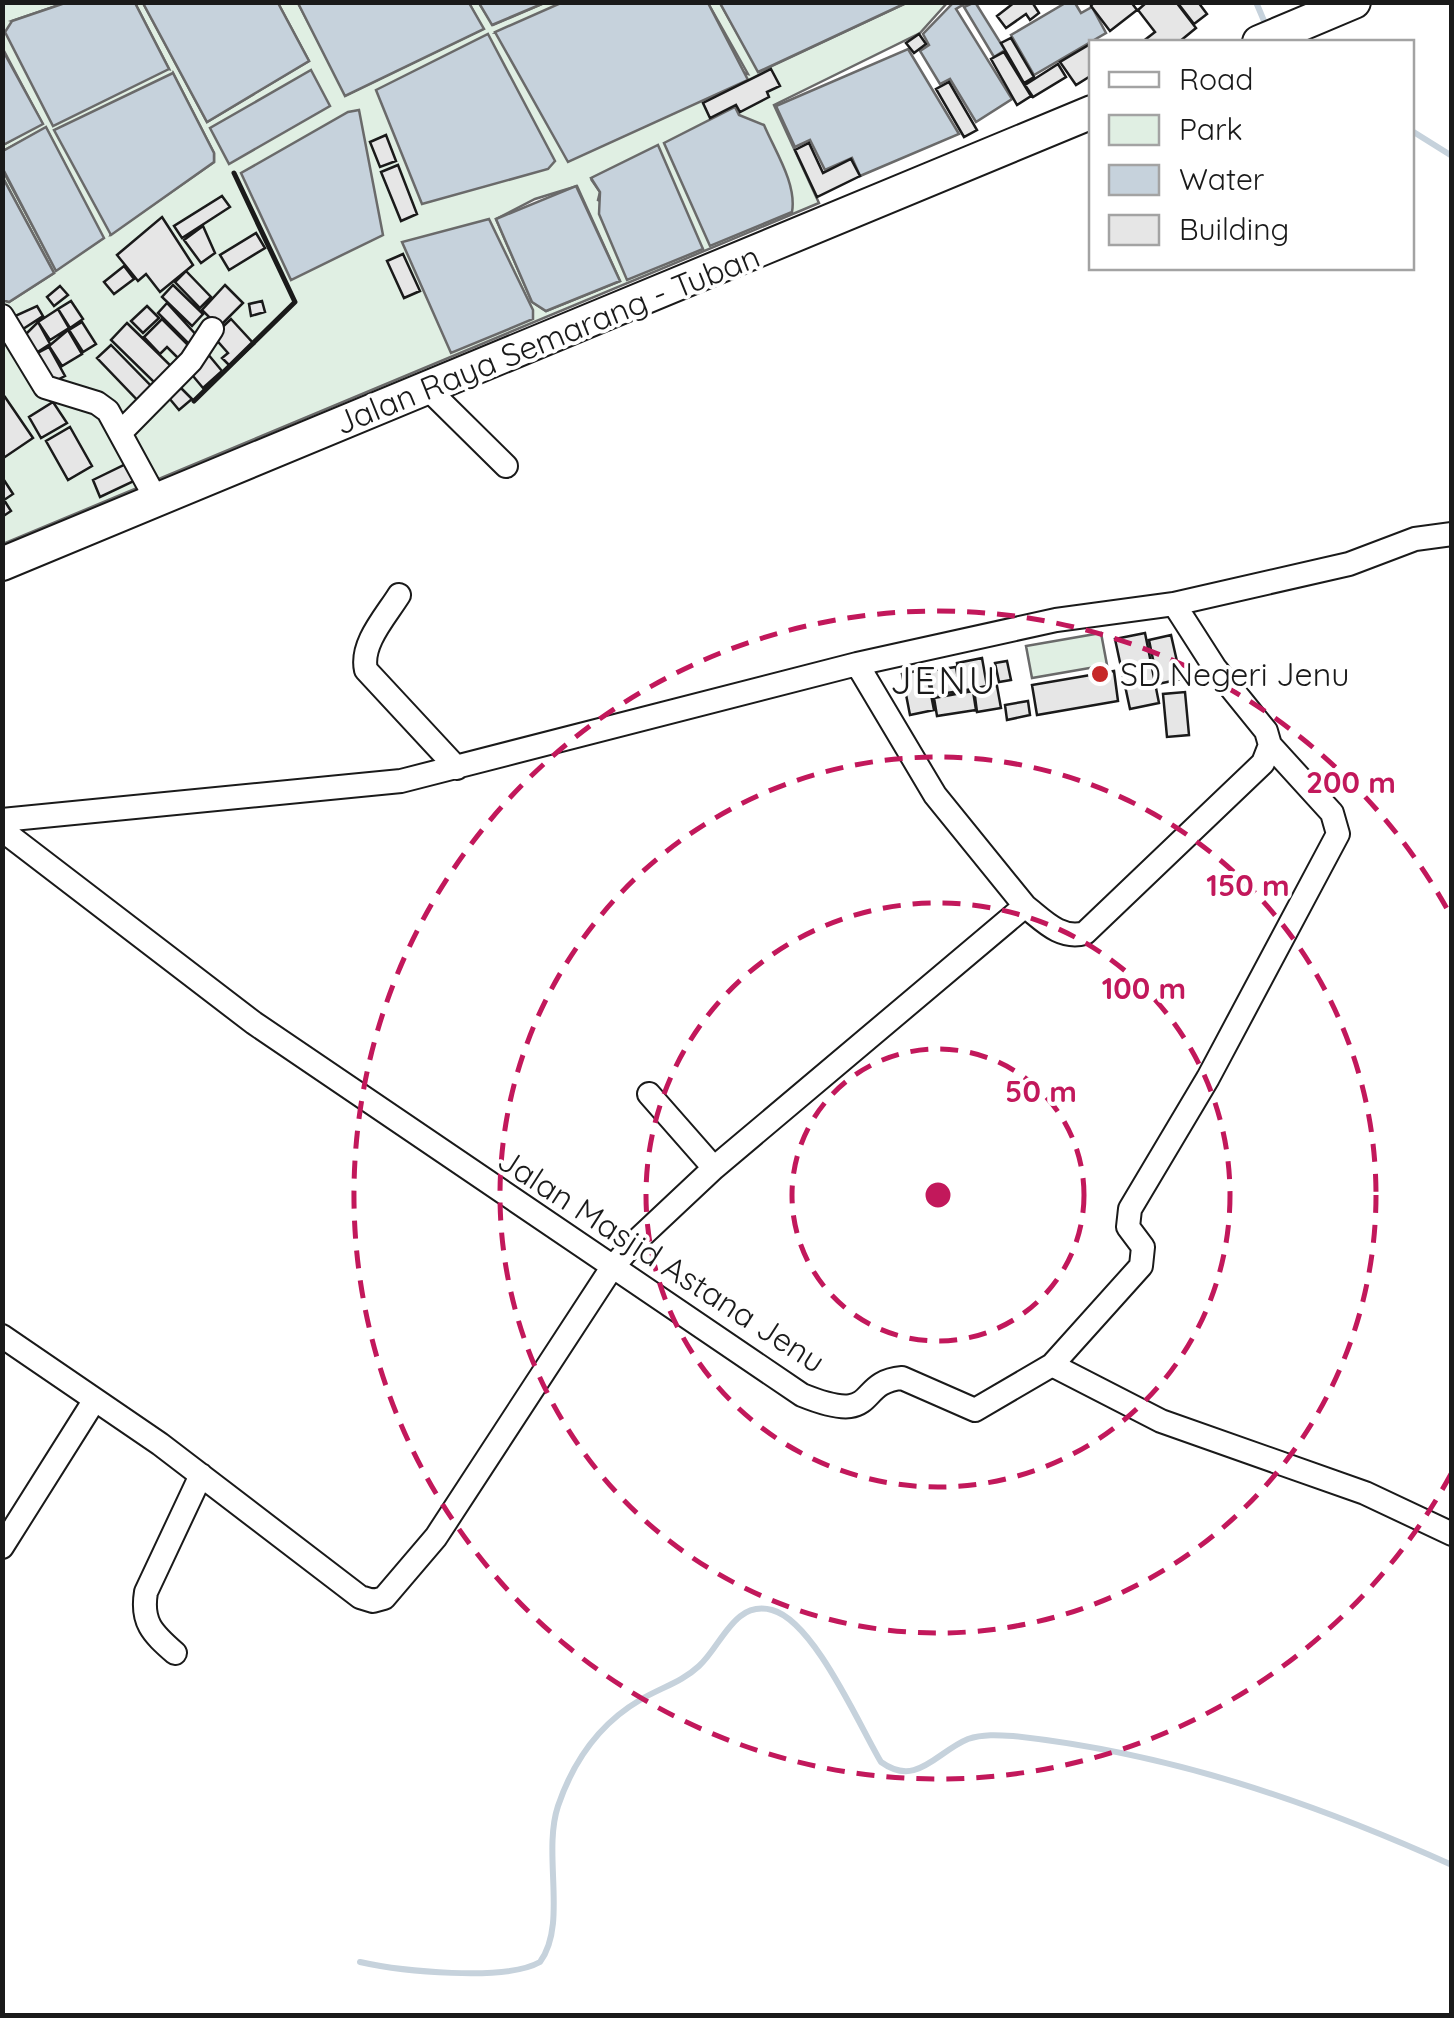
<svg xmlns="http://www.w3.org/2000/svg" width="1454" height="2018" font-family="Quicksand,sans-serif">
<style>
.green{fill:#e0efe3;stroke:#6a6a6a;stroke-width:2.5;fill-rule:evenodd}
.water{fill:#c6d2dc;stroke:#6a6a6a;stroke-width:2.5}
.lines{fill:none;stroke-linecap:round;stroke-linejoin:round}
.stream{stroke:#c6d2dc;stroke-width:6}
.building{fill:#e6e6e6;stroke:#1a1a1a;stroke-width:2.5}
.minor-casing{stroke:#1a1a1a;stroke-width:26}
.highway-casing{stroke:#1a1a1a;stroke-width:36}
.minor{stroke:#fff;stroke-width:22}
.highway{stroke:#fff;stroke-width:32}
.wall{stroke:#1a1a1a;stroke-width:5}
.ring{fill:none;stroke:#c2185b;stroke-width:5;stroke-dasharray:18 12}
.poi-dot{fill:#c62828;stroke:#fff;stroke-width:4}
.labels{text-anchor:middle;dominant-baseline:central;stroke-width:8;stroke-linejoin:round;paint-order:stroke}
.street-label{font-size:32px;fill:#1a1a1a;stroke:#fff}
.poi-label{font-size:32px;fill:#1a1a1a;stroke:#fff;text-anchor:start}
.quarter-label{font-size:38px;letter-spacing:2.5px;fill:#1a1a1a;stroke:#fff}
.centre{fill:#c2185b;stroke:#fff;stroke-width:5}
.ring-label{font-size:30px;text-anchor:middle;font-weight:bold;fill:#c2185b;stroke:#fff;stroke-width:8;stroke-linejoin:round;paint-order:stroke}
</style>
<rect width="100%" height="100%" fill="#fff"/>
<path class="green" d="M3 3H65L12 21 169 69 135 3H143L207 122 309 61 278 3H298L346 95 483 29 469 3H479L493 25 544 3H563L496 33 748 74 708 3H720L759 72 906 3H947L920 33 774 105 819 203 3 544V300L9 302 54 273 3 178 2 169 56 270 103 238 46 128 3 151V145L42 123 3 49ZM173 73 214 153V162L111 234ZM591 179 703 249 598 200 600 192ZM577 186 620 281 546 311 532 302 496 219 535 199Z
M1101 633 1107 665 1032 678 1026 646Z"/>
<path class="water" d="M563 2 708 3 748 80 568 162 495 32Z
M975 2 1005 50 994 57 964 7Z
M1067 2 1075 3 1081 13 1092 7 1106 33 1034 75 1011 35Z
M65 3H135L169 69 53 126 5 32 12 21Z
M143 3H278L309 61 207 122Z
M298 3H469L484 29 345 96Z
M479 3H544L492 25Z
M720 3H906L758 72Z
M953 3H966L956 9 1012 99 976 122 950 79 940 84 920 51 929 45 923 34Z
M488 34 555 161 548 169 422 204 376 90Z
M2 49 43 124 3 145H2Z
M908 49 959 134 860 176 852 158 825 170 810 140 795 147 776 106Z
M311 70 330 106 229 164 210 128Z
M173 73 214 153V162L111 235 54 130Z
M735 107 739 115 764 125C775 151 797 184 792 212L710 246 664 143Z
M359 110 383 235 291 280 241 173 348 112Z
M46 127 104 238 56 271 3 169V151Z
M658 145 703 249 627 280 599 214 600 192 591 178Z
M3 178 54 273 9 302 2 300Z
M576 186 620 281 546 311 532 302 496 219Z
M489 219 533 310V319L451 353 402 242Z"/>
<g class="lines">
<path class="stream" d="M1256 2 1267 28
M1412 131 1452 156
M360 1962C400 1971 505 1982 540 1962 568 1924 542 1854 558 1806 573 1762 599 1724 640 1700 660 1688 682 1682 699 1666 722 1645 734 1600 772 1610 814 1621 859 1725 881 1762 917 1788 936 1752 968 1739 983 1734 998 1735 1013 1736 1169 1753 1310 1801 1452 1865"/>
</g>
<path class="building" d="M1015 2H1032L1039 13 1030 20 1026 14 1006 28 997 16Z
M1094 2H1131L1137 10 1110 31 1091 6Z
M1147 2H1176L1196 28 1179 42H1150L1146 39 1155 32 1138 10Z
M1177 2H1198L1207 14 1194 24Z
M919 34 926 44 914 53 906 43Z
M1011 38 1034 77 1024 83 1001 43Z
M1092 43V75L1076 85 1060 62Z
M1004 52 1031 96 1017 105 991 59Z
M1058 64 1066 77 1033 97 1025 85Z
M771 69 780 86 767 92 769 97 740 112 736 105 710 118 703 103Z
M949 82 977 130 964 137 936 89Z
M386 135 396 161 380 167 370 142Z
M809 143 823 173 851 159 860 176 817 197 795 150Z
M398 165 417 214 401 221 381 172Z
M222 196 230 207 182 238 174 226Z
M162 217 193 265 160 292 146 274 138 281 117 255Z
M203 226 215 253 201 263 184 240Z
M256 233 265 248 229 270 220 255Z
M403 254 420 291 404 298 387 261Z
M124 266 134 279 114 294 104 282Z
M186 271 211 297 200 308 175 282Z
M173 285 203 314 192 326 162 297Z
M225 285 243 303 219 327 202 310Z
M60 286 68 295 54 306 47 297Z
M71 301 83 319 70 328 58 309Z
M262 301 265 312 251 316 249 304Z
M167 303 199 338 191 346 158 313Z
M37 306 43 316 23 329 15 316Z
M147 306 159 318 143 333 131 321Z
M58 309 69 328 50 340 38 322Z
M162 319 194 351 182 362 167 347 160 354 144 337Z
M231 319 254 344 230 366 222 358 228 353 213 336Z
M38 322 50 344 33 355 22 338Z
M82 322 96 344 83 352 69 330Z
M127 323 174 369 158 386 111 340Z
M68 330 82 354 62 366 49 346Z
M111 345 155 390 144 407 97 358Z
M49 347 65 376 49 384 34 355Z
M207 353 222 371 203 388 188 370Z
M181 388 192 399 179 410 169 398Z
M5 397 33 438 2 459V399Z
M53 402 67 423 41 438 29 417Z
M70 427 92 466 68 480 46 441Z
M126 464 134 481 100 497 93 480Z
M2 477 13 494 4 500 11 511 2 517Z
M1145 633 1159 703 1130 709 1115 639Z
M1171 635 1181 679 1158 684 1149 640Z
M982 658 987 686 961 691 957 663Z
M1007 661 1011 680 999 682 995 663Z
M956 667 960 691 933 695 929 671Z
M926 669 934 710 910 715 902 674Z
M1114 671 1118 701 1037 715 1032 685Z
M997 686 1001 708 977 712 974 689Z
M973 691 976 710 937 716 934 698Z
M1185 692 1189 735 1167 737 1163 694Z
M1028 701 1030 715 1007 720 1005 705Z"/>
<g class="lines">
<defs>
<path id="minor" d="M2 316 45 387 97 403 108 411 156 499
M428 389 506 466
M122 431 191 361 212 329
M399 595C386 616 360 644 366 670L457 768
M857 664 935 795 1025 906
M2 820 401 781 857 664 1056 620 1174 604 1349 564 1415 539 1452 534
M2 830 254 1023 802 1395C881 1427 854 1382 902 1378L975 1410 1052 1365 1161 1421 1365 1493 1452 1534
M649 1094 714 1168
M2 1336 160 1444 360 1597 373 1601 384 1598 436 1537 611 1269 632 1245 714 1168 1025 906C1043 920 1060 940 1085 933L1263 763 1270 745 1266 731 1215 668 1174 604
M1052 1365 1141 1266 1143 1247 1128 1227 1130 1209 1208 1078 1338 834 1332 813 1270 745
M2 1547 94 1401
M175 1653C152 1633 141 1622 146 1592L201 1475"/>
<path id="highway" d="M1259 42 1354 2
M2 564 1092 112"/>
</defs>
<use href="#minor" class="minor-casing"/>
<use href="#highway" class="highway-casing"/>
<use href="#minor" class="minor"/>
<use href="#highway" class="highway"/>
<path class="wall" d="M194 401 295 302 234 173"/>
</g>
<g class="ring">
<circle cx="938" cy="1195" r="146"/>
<circle cx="938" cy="1195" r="292"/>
<circle cx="938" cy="1195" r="438"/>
<path d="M1451 1474A584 584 0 1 1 1451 916"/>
</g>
<circle class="poi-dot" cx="1100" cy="674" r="10"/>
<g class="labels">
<g class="street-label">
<text transform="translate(547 339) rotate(-22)">Jalan Raya Semarang - Tuban</text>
<text transform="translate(662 1260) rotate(33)">Jalan Masjid Astana Jenu</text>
</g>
<g class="poi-label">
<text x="1120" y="674">SD Negeri Jenu</text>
</g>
<g class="quarter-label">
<text x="944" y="680">JENU</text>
</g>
</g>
<circle cx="938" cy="1195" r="15" class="centre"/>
<g class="ring-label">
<text x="1351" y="793">200 m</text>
<text x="1248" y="896">150 m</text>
<text x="1144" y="999">100 m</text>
<text x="1041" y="1102">50 m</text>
</g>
<rect width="1454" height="2018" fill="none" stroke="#1a1a1a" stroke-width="10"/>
<rect x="1089" y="40" width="325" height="230" fill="#ffffff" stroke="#a3a3a3" stroke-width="2.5"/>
<rect x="1109" y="72" width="50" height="15" fill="#ffffff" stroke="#a3a3a3" stroke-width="2.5"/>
<text x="1179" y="90" font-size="30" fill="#1a1a1a">Road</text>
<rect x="1109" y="115" width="50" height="30" fill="#e0efe3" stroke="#a3a3a3" stroke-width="2.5"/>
<text x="1179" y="140" font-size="30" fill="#1a1a1a">Park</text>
<rect x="1109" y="165" width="50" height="30" fill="#c6d2dc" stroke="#a3a3a3" stroke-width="2.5"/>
<text x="1179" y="190" font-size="30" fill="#1a1a1a">Water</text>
<rect x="1109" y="215" width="50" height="30" fill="#e6e6e6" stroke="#a3a3a3" stroke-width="2.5"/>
<text x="1179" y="240" font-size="30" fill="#1a1a1a">Building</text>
</svg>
